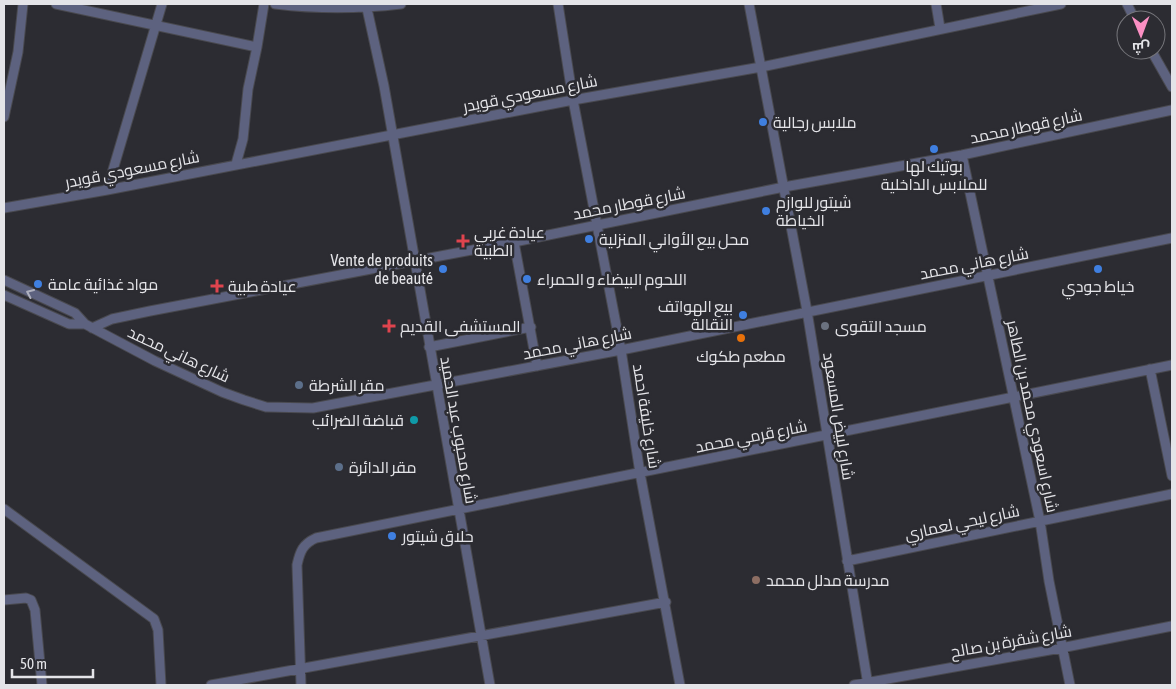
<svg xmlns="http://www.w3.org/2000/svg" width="1176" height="689" font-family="'Asap Condensed',Cairo,sans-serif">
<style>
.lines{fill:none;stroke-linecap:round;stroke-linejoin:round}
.street-casing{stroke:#49494f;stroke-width:11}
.street{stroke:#5d627f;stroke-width:9}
.oneway{stroke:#aeb0be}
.shop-dot{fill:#3f7fe0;stroke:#2c2c32;stroke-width:2}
.health-dot{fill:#e0444e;stroke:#2c2c32;stroke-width:2}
.worship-dot{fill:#6b7280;stroke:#2c2c32;stroke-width:2}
.food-dot{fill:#e8710a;stroke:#2c2c32;stroke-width:2}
.service-dot{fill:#5c6f8a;stroke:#2c2c32;stroke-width:2}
.culture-dot{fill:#0f9aa8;stroke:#2c2c32;stroke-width:2}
.education-dot{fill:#8d6e63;stroke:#2c2c32;stroke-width:2}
.labels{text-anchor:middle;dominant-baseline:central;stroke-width:5;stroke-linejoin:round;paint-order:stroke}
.street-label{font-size:16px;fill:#e4e4e8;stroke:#2c2c32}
.poi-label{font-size:16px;fill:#e4e4e8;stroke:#2c2c32;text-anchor:start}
</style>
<rect width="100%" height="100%" fill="#2c2c32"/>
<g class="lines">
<defs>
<path id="street" d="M56 4 257 47
M275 4C316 9 359 9 401 4
M366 4 384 86 490 685
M558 4 573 100 621 350 640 473 680 685
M749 4 807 311 868 685
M936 4 940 28
M1127 4 1135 20
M1151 50 1172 87
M4 117 18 52 23 4
M962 155 1040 521 1049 581 1070 685
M236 164 243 139 248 89 257 47 264 4
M107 190 162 4
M4 208 107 190 573 100 761 67 1061 4
M514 242 537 366
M4 280 75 313 85 324
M4 295 69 324H85L155 361 222 392 244 400 266 407 313 408 621 350 1172 238
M92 328 112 319 150 311 514 242 784 187 962 155 1172 110
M429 347 531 327
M1150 369 1172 476
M4 509 154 619 158 630 161 685
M847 561 1172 494
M4 600 26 598 31 600 35 610 42 685
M211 685 666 602
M301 685 297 565C300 551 303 544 316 538L1172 365
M854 685 1061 648 1172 626"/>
</defs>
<use href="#street" class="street-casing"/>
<use href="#street" class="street"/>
</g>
<defs><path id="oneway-chevron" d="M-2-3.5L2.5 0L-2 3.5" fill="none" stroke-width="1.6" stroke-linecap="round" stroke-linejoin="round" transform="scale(1.25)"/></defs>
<use class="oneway" href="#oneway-chevron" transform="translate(30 293) rotate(-156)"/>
<g class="shop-dot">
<circle cx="763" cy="122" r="5"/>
<circle cx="934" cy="149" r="5"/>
<circle cx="766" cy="211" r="5"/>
<circle cx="589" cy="239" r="5"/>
<circle cx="443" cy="269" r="5"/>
<circle cx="1098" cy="269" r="5"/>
<circle cx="527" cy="279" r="5"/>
<circle cx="38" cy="284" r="5"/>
<circle cx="743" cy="315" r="5"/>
<circle cx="392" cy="536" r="5"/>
</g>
<g class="health-dot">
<path d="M460.5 233.5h5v5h5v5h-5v5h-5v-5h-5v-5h5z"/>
<path d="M214.5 278.5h5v5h5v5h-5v5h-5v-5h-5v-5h5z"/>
<path d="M386.5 318.5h5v5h5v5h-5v5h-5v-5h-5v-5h5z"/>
</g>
<circle class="worship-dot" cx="825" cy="326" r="5"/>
<circle class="food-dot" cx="741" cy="338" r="5"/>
<g class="service-dot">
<circle cx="299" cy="385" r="5"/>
<circle cx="339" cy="467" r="5"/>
</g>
<circle class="culture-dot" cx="414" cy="420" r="5"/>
<circle class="education-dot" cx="756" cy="580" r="5"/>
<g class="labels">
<g class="street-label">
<text transform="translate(530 93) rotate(-11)">شارع مسعودي قويدر</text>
<text transform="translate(1026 126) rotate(-12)">شارع قوطار محمد</text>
<text transform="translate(132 169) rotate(-11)">شارع مسعودي قويدر</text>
<text transform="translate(629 203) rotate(-11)">شارع قوطار محمد</text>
<text transform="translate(974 263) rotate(-11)">شارع هاني محمد</text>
<text transform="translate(577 343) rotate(-11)">شارع هاني محمد</text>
<text transform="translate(179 354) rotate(25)">شارع هاني محمد</text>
<text transform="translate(647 416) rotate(81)">شارع خليفة احمد</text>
<text transform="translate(839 416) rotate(81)">شارع لبيض المسعود</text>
<text transform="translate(1033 416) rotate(78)">شارع اسعودي محمد بن الطاهر</text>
<text transform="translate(459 430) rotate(80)">شارع محبوب عبد الحميد</text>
<text transform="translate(751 436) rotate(-11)">شارع قرمي محمد</text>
<text transform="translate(962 522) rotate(-12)">شارع ليحي لعماري</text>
<text transform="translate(1011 641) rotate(-10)">شارع شقرة بن صالح</text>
</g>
<g class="poi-label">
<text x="773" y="122">ملابس رجالية</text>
<text x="934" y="166" text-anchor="middle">بوتيك لها<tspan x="934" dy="18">للملابس الداخلية</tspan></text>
<text x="776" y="202">شيتور للوازم<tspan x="776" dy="18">الخياطة</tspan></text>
<text x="474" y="232">عيادة غربي<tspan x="474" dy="18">الطبية</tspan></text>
<text x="599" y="239">محل بيع الأواني المنزلية</text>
<text x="433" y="260" text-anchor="end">Vente de produits<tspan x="433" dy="18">de beauté</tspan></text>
<text x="537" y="279">اللحوم البيضاء و الحمراء</text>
<text x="48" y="284">مواد غذائية عامة</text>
<text x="228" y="286">عيادة طبية</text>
<text x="1098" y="286" text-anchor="middle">خياط جودي</text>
<text x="733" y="306" text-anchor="end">بيع الهواتف<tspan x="733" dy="18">النقالة</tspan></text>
<text x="400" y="326">المستشفى القديم</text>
<text x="835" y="326">مسجد التقوى</text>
<text x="741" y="356" text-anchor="middle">مطعم طكوك</text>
<text x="309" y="385">مقر الشرطة</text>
<text x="404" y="420" text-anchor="end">قباضة الضرائب</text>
<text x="349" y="467">مقر الدائرة</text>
<text x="402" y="536">حلاق شيتور</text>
<text x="766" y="580">مدرسة مدلل محمد</text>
</g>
</g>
<rect width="1176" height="689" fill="none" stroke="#e4e4e8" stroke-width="10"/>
<g transform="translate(1141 35) rotate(179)"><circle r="24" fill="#2c2c32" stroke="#76767b"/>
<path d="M0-4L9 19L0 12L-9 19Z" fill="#fb8fc3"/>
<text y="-8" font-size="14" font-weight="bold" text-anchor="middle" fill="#e4e4e8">ش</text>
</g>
<path d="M12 669v8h81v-8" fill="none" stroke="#e4e4e8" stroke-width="2.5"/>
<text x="20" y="669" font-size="15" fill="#e4e4e8" stroke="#2c2c32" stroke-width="4" paint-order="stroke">50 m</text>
</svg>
